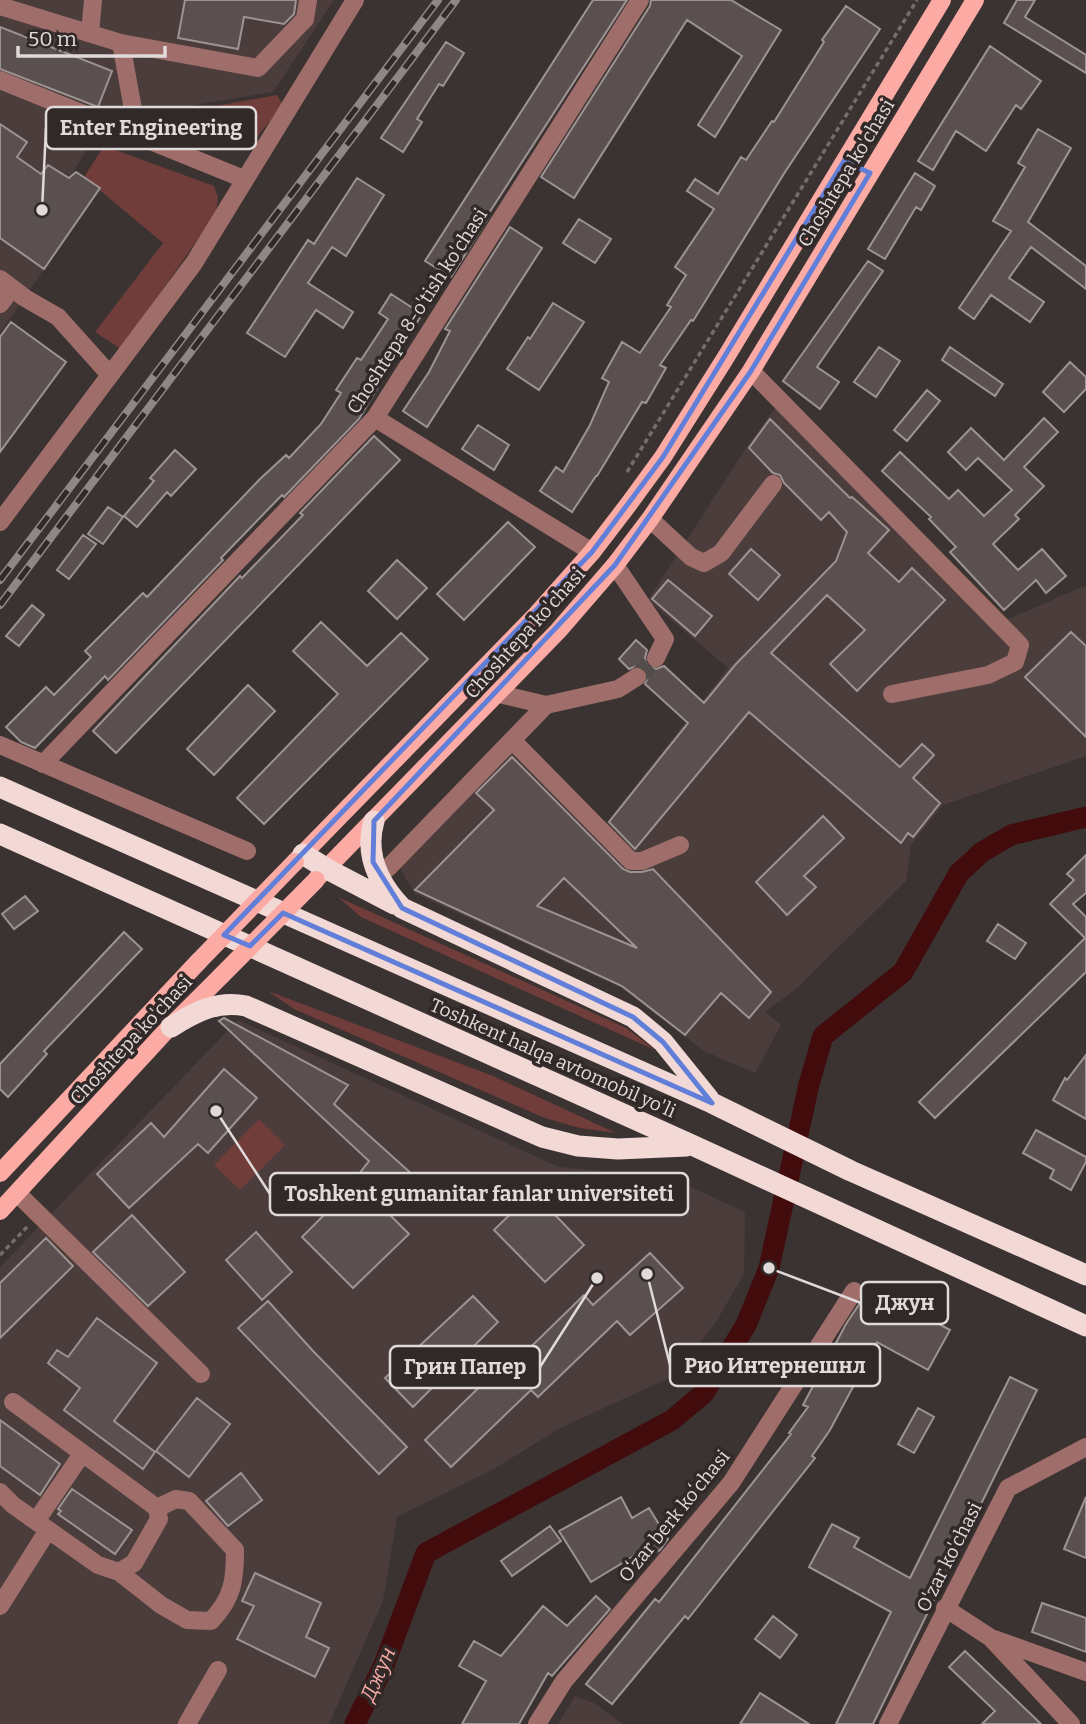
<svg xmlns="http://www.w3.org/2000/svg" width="1086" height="1724" font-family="Bitter,serif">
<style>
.built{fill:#4b3d3c}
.green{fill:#713d3a}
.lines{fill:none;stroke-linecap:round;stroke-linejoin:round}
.canal{stroke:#420c0d;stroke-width:21}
.building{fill:#5a504f;stroke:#9d9392;stroke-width:2;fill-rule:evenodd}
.minor-tunnel{stroke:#544c4b;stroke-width:18;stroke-dasharray:18 9;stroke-linecap:butt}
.path{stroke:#746d6d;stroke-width:3.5;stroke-dasharray:5 3.5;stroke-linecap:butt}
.minor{stroke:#a06e6a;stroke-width:18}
.major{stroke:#fcaba4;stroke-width:18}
.highway{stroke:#f2d9d6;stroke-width:21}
.rail-casing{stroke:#8e8786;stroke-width:8}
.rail{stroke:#312928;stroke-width:5;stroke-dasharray:16;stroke-linecap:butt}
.major-bridge{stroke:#fcaba4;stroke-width:18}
.marked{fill:none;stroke:#617fd9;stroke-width:5;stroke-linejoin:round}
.labels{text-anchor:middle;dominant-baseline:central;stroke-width:7;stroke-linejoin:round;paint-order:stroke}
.street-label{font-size:19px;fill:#e0dada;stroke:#312928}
.water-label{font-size:21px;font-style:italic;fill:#f6aaa4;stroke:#312928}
.leader{fill:none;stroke:#e0dada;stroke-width:2.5}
.callout-dot{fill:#e0dada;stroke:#312928;stroke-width:2.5}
.callout{fill:#312928;stroke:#e0dada;stroke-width:2.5}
.callout-label{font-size:21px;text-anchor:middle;font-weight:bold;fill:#e0dada}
</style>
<rect width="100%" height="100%" fill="#3b3332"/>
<path class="built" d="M0 0H334L273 92 106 120 71 175 76 172 100 188 0 333Z
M783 397 1006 620 1084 586 1086 588V756L943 805 911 845 906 881 796 989 765 1012 781 1025 755 1073 704 1051 620 987 414 893 398 864 511 749 599 832 728 668 648 600 746 448Z
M238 1020 559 1167 671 1178 745 1212 744 1274 717 1320 678 1374 562 1427 494 1469 397 1517 383 1601 329 1724H0V1267Z
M575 1696 594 1703 623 1724H558Z"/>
<path class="green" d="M277 95 283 105 257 137 224 143 199 139V109Z
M104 146 214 186 218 198 216 213 121 349 95 332 163 243 84 177Z
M338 897 626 1028 655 1050 361 917Z
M268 991 493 1076 616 1133 580 1128 545 1118 294 1009Z
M259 1119 285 1145 240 1190 214 1165Z"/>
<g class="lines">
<path class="canal" d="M355 1724 384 1665 426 1553 672 1420 704 1393 746 1325 769 1268 809 1084 823 1036 903 972 959 873 982 852 1011 835 1086 817"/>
</g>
<path class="building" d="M185 0H296L294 14 284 24 244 17 238 49 178 38Z
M593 0H627L489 213 490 215 451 277 425 261Z
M651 0H731L781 30 715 137 698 125 742 56 687 20 574 198 541 177 650 6Z
M1017 0H1035L1025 17 1086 55V73L1004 23Z
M846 6 880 29 785 172 693 321 691 320 660 365 666 368 646 403 642 402 597 476H596L572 512 540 491 556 467 563 472 590 425 609 382 602 378 622 342 640 353 671 307 667 305 686 275 675 267 714 209 687 191 695 179 718 194 741 157 746 160 772 121 774 122 824 42 822 40Z
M0 27 112 71 98 107 0 69Z
M446 42 464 53 443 86 439 84 417 119 422 122 403 152 381 138Z
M990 46 1041 81 1021 109 1016 105 986 151 956 131 933 170 918 161Z
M0 124 27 142 17 157 41 174 48 165 69 178 76 172 100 188 44 269 0 238Z
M1038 129 1071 148 1028 222 1086 266V289L1031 247 1009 278 1044 302 1030 322 991 295 974 319 959 308 1011 231 993 221 1025 167 1018 163Z
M915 173 935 186 921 210 916 207 885 259 868 249Z
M357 178 384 195 346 256 332 247 308 283 353 312 343 328 316 310 285 357 247 333 308 240 314 244Z
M579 219 611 239 595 263 563 243Z
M510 227 542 248 427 427 403 411 429 372 450 331 445 329Z
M868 261 883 271 817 367 839 382 820 409 783 381Z
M391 294 422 314 359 419 284 497 282 495 251 527 221 558 223 560 108 680 105 676 35 748 21 742 6 727 46 687 54 695 91 657 85 651 143 593 147 597 260 479 286 455 289 458 321 424 341 393 336 390 357 358 361 360 388 319 379 313Z
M553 303 584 322 539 390 507 369 528 337 530 339Z
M11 322 66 362 0 452V337Z
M879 347 900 361 876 397 854 382Z
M950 347 1003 384 995 396 942 360Z
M1070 362 1086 377V389L1064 412 1043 392Z
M927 390 940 401 907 441 894 430Z
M1044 418 1058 432 1024 467 1044 486 1015 515 1019 519 993 544 1018 570 1042 549 1066 576 1046 593 1036 580 1004 610 950 552 956 547 929 519 931 517 882 471 900 452 949 499 958 490 984 516 1012 490 978 458 966 470 948 452 971 428 1004 460Z
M770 419 850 498 852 497 889 530 868 553 899 582 912 568 945 600 857 691 830 664 865 630 827 595 771 653 900 767 922 744 934 755 913 778 940 803 913 837 908 833 901 843 749 712 635 849 609 822 688 723 645 684 648 677 646 670 637 666 629 669 619 659 636 640 647 650 645 658 647 665 656 669 664 666 704 703 735 665 836 561 847 532 829 512 821 520 784 483 780 475 773 473 749 448Z
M478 425 509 445 494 470 462 449Z
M374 436 400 460 116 753 93 731 240 576 242 578 303 515 300 513Z
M175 450 196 469 171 496 167 492 137 527 124 516 154 481 150 478Z
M108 507 123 517 103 544 88 534Z
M508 522 535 547 464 620 437 594Z
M83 535 96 544 69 579 57 570Z
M751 549 780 575 758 600 729 574Z
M397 560 427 588 397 619 368 591Z
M668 580 712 616 695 636 652 599Z
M32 605 44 615 19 646 6 636Z
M321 622 367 666 401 633 428 659 264 824 237 798 338 694 293 651Z
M1071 632 1086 646V737L1025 677Z
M248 685 275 711 214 775 187 749Z
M512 757 623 869 630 872H642L653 869 771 992 749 1018 721 993 685 1035 622 986 415 890 494 810 476 793ZM564 878 637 948 537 906Z
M823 816 844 838 804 876 816 887 787 915 756 882Z
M1086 855V893L1073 904 1086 917V972L935 1118 919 1102 1085 938 1050 904 1074 880 1067 874Z
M25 896 38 911 14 929 2 914Z
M998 924 1026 943 1015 959 987 941Z
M124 932 142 949 44 1051 47 1054 8 1097 0 1089V1064Z
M224 1018 348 1085 334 1104 413 1175 384 1209 409 1234 353 1288 302 1237 362 1177 359 1174 369 1161 219 1021Z
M1086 1055V1119L1053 1100 1065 1078 1067 1080Z
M224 1069 257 1098 208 1153 198 1144 129 1208 97 1174 151 1123 164 1137Z
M1036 1130 1086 1157V1162L1071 1190 1050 1178 1054 1170 1023 1153Z
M533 1192 584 1245 545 1282 494 1230Z
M132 1215 185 1272 148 1306 93 1252Z
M256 1232 292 1272 262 1300 226 1260Z
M46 1238 73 1266 0 1338V1283Z
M650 1253 683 1288 630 1335 617 1321 538 1397 531 1390 451 1467 425 1440 501 1366 506 1371 584 1295 593 1305Z
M868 1285 950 1330 928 1370 877 1342 830 1430 812 1456 815 1458 688 1619 685 1616 612 1704 586 1684 655 1599 659 1602 791 1434 789 1433 808 1407 803 1405 846 1324 864 1297Z
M473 1296 498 1322 413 1407 385 1378Z
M268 1301 313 1351 407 1447 379 1474 238 1328Z
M97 1318 157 1363 114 1421 155 1452 143 1469 64 1410 80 1388 48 1363 57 1350 68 1357Z
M1010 1377 1037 1390 873 1724H836L891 1612 809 1567 832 1524 859 1538 854 1547 910 1578Z
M197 1398 230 1424 189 1477 156 1451Z
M918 1408 934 1417 914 1453 898 1444Z
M0 1420 60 1464 40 1495 0 1466Z
M241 1473 262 1500 228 1526 206 1501Z
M72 1489 132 1530 115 1554 58 1514 61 1511 58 1509Z
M621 1497 632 1518 649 1508 668 1539 660 1550 643 1560 639 1553 591 1582 559 1531Z
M1086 1497V1558L1064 1549Z
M550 1526 561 1541 512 1576 501 1561Z
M255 1573 321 1603 306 1637 329 1648 315 1677 237 1639 254 1606 242 1601Z
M596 1596 610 1609 552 1676 548 1673 519 1724H462L486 1681 459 1666 474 1641 501 1656 543 1606 567 1626Z
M1042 1603 1086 1618V1652L1032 1632Z
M773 1616 797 1635 780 1658 755 1639Z
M965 1651 1011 1695 1041 1724H982L995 1711 949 1667Z
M760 1693 809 1724H740Z"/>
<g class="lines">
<path class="minor-tunnel" d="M637 677 656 658"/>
<path class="path" d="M627 472 917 0
M0 1255 28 1226"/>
<path class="minor" d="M0 6 121 43 258 68 305 19 308 0
M90 33 93 0
M121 43 138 137
M0 80 244 179
M0 279 25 298 58 317 110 375
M0 304 12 288
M751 371 1020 645 1015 662 988 675 892 694
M375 418 592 552
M650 519 691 557 704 563 721 553 773 484
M0 522 194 263 355 0
M615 565 665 639 656 658
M499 694 546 705 618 689 637 677
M512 740 631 861H642L680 845
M0 745 247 851
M43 764 375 418 640 0
M388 868 546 705
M17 1193 201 1374
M0 1492 13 1505 98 1565 119 1572 134 1563 159 1519 157 1508 13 1402
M36 1521 82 1454
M119 1572 161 1605 187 1620 211 1621C233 1598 235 1580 235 1550L189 1501 176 1499 157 1508
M0 1606 48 1530
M945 1608 991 1638 1071 1724
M994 1639 1086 1672
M187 1724 218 1670
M537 1724 564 1681 731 1483 854 1291
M888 1724 1008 1488 1086 1447"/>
<path class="major" d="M295 862 536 615 592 552 628 505 663 457 726 357 942 0
M318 877 558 631 615 565 650 519 751 371 975 0
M0 1173 199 961
M0 1211 164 1033 221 976"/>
<path class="highway" d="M0 787 712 1103 851 1171 1086 1275
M374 821C364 855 379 884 402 908L633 1017 663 1042 709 1099
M0 834 692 1145 1086 1326
M303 854 327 869 394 904
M171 1027C195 1012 217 1000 246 1006L542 1137 578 1146 618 1149 687 1146"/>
<defs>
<path id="rail" d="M0 580 438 0
M0 605 456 0"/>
</defs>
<use href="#rail" class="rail-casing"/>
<use href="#rail" class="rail"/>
<path class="major-bridge" d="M199 961 295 862
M221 976 316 880"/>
</g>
<path class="marked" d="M844 161 870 173 751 371 615 565 374 821 373 862 402 908 633 1017 663 1042 712 1103 283 913 250 946 224 935 592 552 663 457Z"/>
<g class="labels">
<g class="street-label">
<text transform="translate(846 173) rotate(-59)">Choshtepa ko'chasi</text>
<text transform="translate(417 311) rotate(-57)">Choshtepa 8-o'tish ko'chasi</text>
<text transform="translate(525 633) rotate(-48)">Choshtepa ko'chasi</text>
<text transform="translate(131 1040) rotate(-47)">Choshtepa ko'chasi</text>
<text transform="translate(553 1058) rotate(24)">Toshkent halqa avtomobil yo'li</text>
<text transform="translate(674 1516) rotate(-51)">Oʻzar berk koʻchasi</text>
<text transform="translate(949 1557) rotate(-63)">O'zar ko'chasi</text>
</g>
<g class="water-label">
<text transform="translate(378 1674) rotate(-66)">Джун</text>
</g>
</g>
<path class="leader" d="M42 210L46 128M216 1111L270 1194M769 1268L861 1303M647 1274L670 1365M597 1278L540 1367"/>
<g class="callout-dot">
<circle cx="42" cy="210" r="7"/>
<circle cx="216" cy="1111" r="7"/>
<circle cx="769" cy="1268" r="7"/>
<circle cx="647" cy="1274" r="7"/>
<circle cx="597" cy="1278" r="7"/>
</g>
<g class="callout">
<rect x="46" y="107" width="210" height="42" rx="7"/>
<rect x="270" y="1173" width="418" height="42" rx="7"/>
<rect x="861" y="1282" width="87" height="42" rx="7"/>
<rect x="670" y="1344" width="210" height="42" rx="7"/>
<rect x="390" y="1346" width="150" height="42" rx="7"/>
</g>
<g class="callout-label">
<text x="151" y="135">Enter Engineering</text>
<text x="479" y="1201">Toshkent gumanitar fanlar universiteti</text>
<text x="905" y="1310">Джун</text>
<text x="775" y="1373">Рио Интернешнл</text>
<text x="465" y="1374">Грин Папер</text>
</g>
<path d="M18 46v10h147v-10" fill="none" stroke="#e0dada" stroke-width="3.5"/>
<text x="28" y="46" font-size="21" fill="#e0dada" stroke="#312928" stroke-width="5" paint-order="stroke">50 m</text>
</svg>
